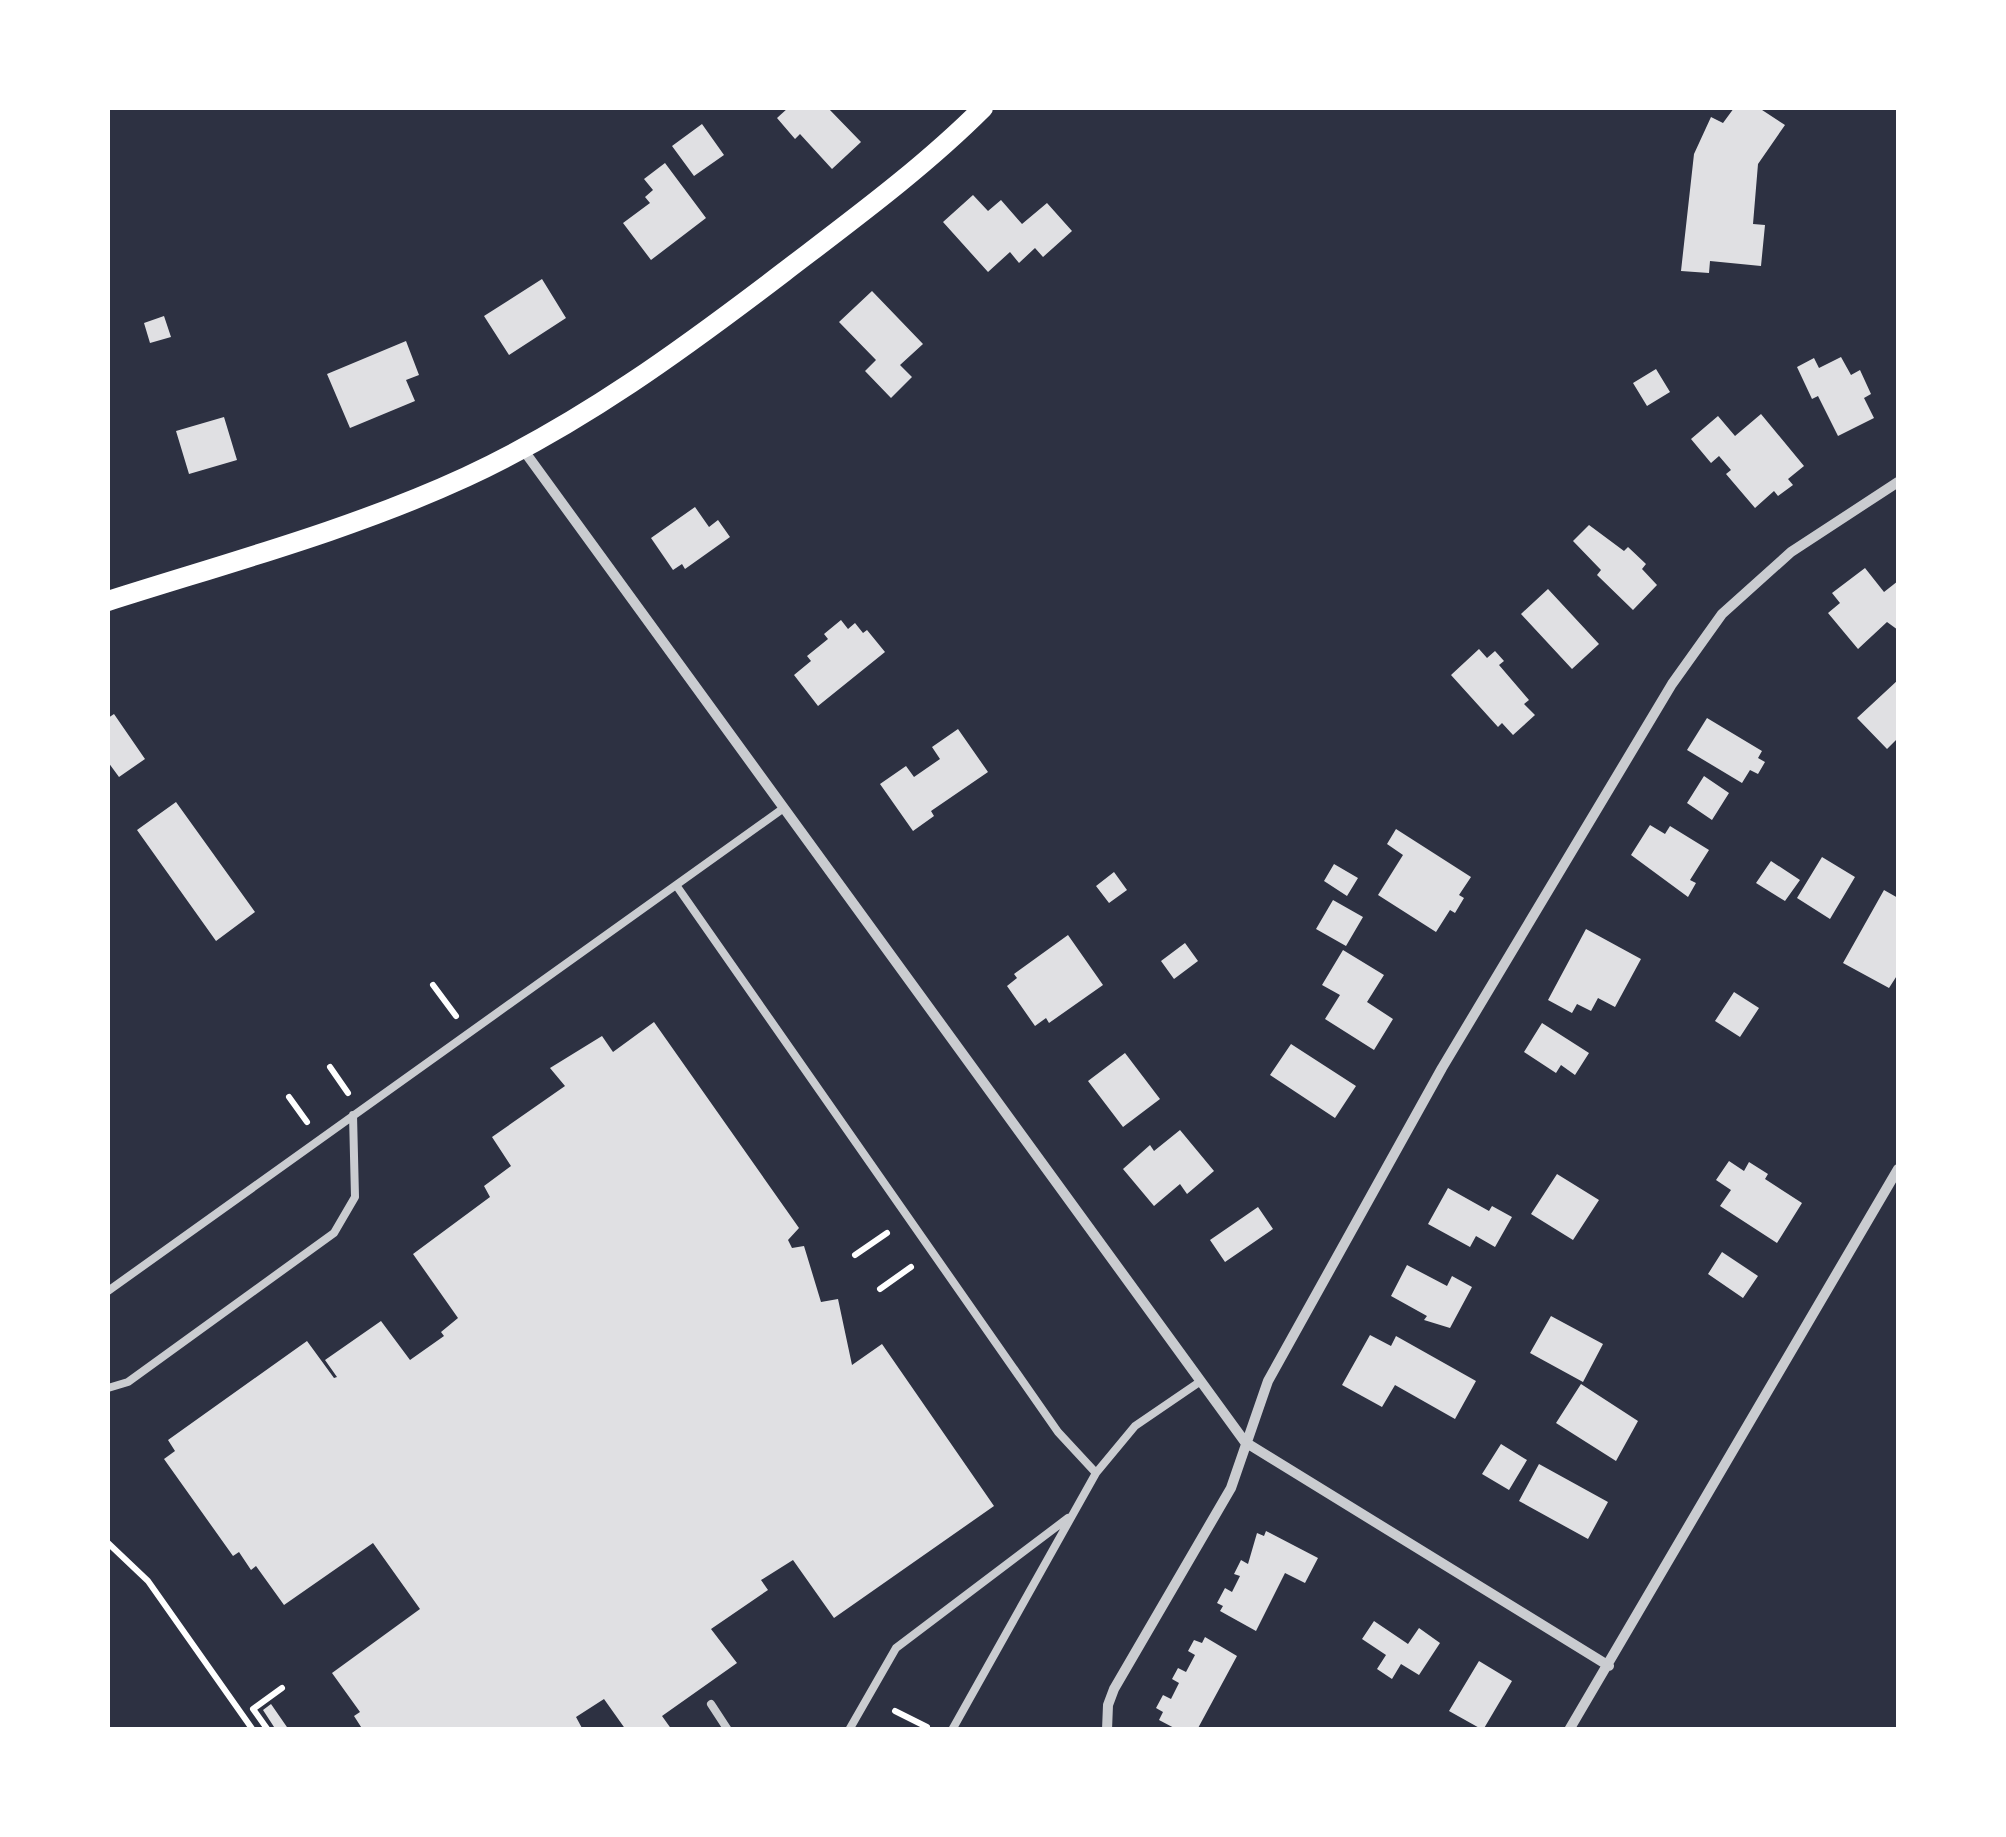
<svg xmlns="http://www.w3.org/2000/svg" width="2006" height="1837" font-family="Helvetica,sans-serif">
<style>
.building{fill:#e0e0e3}
.lines{fill:none;stroke-linecap:round;stroke-linejoin:round}
.path{stroke:#fff;stroke-width:6}
.service{stroke:#caccd0;stroke-width:8}
.minor{stroke:#caccd0;stroke-width:10}
.secondary{stroke:#fff;stroke-width:20}
</style>
<rect width="100%" height="100%" fill="#2d3142"/>
<path class="building" d="M788 108H828L861 142 832 169 800 134 795 139 777 118Z
M1734 108H1759L1785 125 1758 164 1753 224 1765 225 1761 266 1710 261 1709 273 1681 271 1694 154 1711 117 1723 123Z
M702 124 724 155 694 176 672 146Z
M665 163 706 218 651 260 623 223 650 203 645 197 653 190 644 179Z
M973 195 988 211 1001 200 1022 224 1047 203 1072 231 1043 257 1035 248 1019 263 1010 252 988 272 943 222Z
M542 279 566 318 509 355 484 316Z
M872 291 923 344 900 365 912 377 891 398 865 371 876 360 839 322Z
M164 316 171 337 150 343 144 323Z
M406 341 419 375 406 380 415 401 350 428 327 374Z
M1841 357 1851 375 1860 370 1871 394 1864 398 1874 418 1838 436 1818 396 1812 399 1797 367 1814 358 1819 368Z
M1656 369 1670 392 1647 406 1633 383Z
M1761 414 1804 466 1788 479 1793 485 1778 496 1774 491 1755 508 1726 474 1731 470 1719 456 1711 463 1691 439 1718 416 1735 436Z
M224 417 237 460 189 474 176 431Z
M695 507 709 527 718 520 730 537 685 569 682 564 673 570 651 538Z
M1589 525 1624 551 1628 547 1646 564 1642 569 1657 585 1633 610 1597 575 1601 570 1573 541Z
M1865 568 1884 592 1898 581V630L1887 622 1858 649 1828 613 1840 603 1832 593Z
M1548 589 1599 644 1572 669 1521 614Z
M841 620 848 629 855 623 863 633 867 630 885 652 818 706 794 675 811 661 807 656 828 639 824 634Z
M1479 649 1487 658 1495 651 1504 661 1499 665 1529 700 1524 704 1535 715 1513 735 1502 723 1498 727 1451 675Z
M1898 680V738L1887 749 1857 718Z
M114 714 145 759 119 777 108 762V718Z
M1707 718 1762 751 1758 758 1765 762 1758 774 1750 770 1742 783 1687 750Z
M958 729 988 772 931 811 934 816 913 831 880 784 906 766 914 777 940 759 932 747Z
M1704 776 1729 793 1712 820 1687 803Z
M176 802 255 912 216 941 137 830Z
M1650 825 1665 834 1670 826 1709 850 1690 880 1696 883 1688 897 1631 855Z
M1396 829 1471 877 1459 895 1464 898 1455 913 1450 910 1436 932 1378 895 1403 855 1387 844Z
M1822 857 1855 877 1830 919 1797 898Z
M1771 861 1800 880 1785 901 1756 883Z
M1334 864 1358 878 1347 896 1324 881Z
M1114 872 1127 890 1109 903 1096 886Z
M1884 890 1898 898V974L1889 988 1843 963Z
M1333 900 1363 917 1346 946 1316 929Z
M1586 929 1641 959 1615 1007 1598 998 1591 1011 1577 1004 1572 1013 1548 1000Z
M1068 935 1103 985 1049 1023 1046 1018 1035 1026 1007 986 1017 978 1014 974Z
M1185 943 1198 961 1174 979 1161 961Z
M1343 950 1384 975 1367 1002 1393 1019 1374 1050 1325 1019 1340 995 1322 985Z
M1734 992 1759 1008 1740 1037 1715 1021Z
M654 1022 799 1228 788 1240 792 1248 804 1246 821 1302 838 1299 852 1365 882 1344 994 1506 834 1618 793 1560 761 1580 768 1590 711 1629 737 1663 662 1716 672 1730H626L604 1699 576 1717 583 1730H363L354 1716 360 1712 332 1673 420 1609 373 1543 284 1605 256 1566 251 1570 239 1552 233 1556 164 1459 175 1451 168 1440 307 1341 334 1378 337 1377 325 1360 381 1321 410 1360 444 1336 441 1332 458 1318 413 1254 490 1197 484 1186 511 1166 492 1137 565 1086 550 1068 602 1036 613 1052Z
M1542 1023 1589 1053 1575 1075 1561 1065 1556 1073 1524 1052Z
M1291 1044 1356 1086 1335 1118 1270 1075Z
M1125 1053 1160 1099 1123 1127 1088 1081Z
M1180 1130 1214 1171 1187 1194 1180 1184 1154 1206 1123 1169 1150 1145 1154 1151Z
M1729 1161 1744 1171 1749 1162 1768 1174 1765 1179 1802 1203 1777 1243 1720 1206 1731 1190 1716 1180Z
M1557 1174 1599 1200 1573 1240 1531 1214Z
M1448 1188 1489 1211 1492 1206 1512 1217 1495 1247 1476 1236 1470 1247 1428 1224Z
M1258 1207 1273 1229 1225 1262 1210 1240Z
M1722 1252 1758 1276 1743 1298 1708 1274Z
M1407 1265 1447 1286 1452 1276 1472 1287 1450 1328 1424 1320 1427 1316 1391 1296Z
M1551 1316 1603 1344 1583 1382 1530 1353Z
M1370 1335 1391 1346 1396 1336 1476 1381 1455 1419 1395 1385 1382 1407 1342 1385Z
M1581 1384 1638 1421 1616 1461 1556 1423Z
M1501 1444 1527 1460 1509 1490 1482 1474Z
M1539 1464 1608 1502 1588 1539 1519 1501Z
M1266 1531 1318 1558 1305 1583 1285 1573 1256 1631 1220 1611 1223 1606 1217 1603 1225 1588 1232 1592 1240 1576 1234 1574 1241 1560 1248 1564 1257 1533 1264 1536Z
M1374 1621 1408 1644 1419 1628 1440 1643 1419 1675 1401 1664 1392 1679 1377 1669 1386 1655 1362 1639Z
M1205 1637 1237 1656 1197 1730H1178L1159 1720 1163 1712 1156 1708 1163 1695 1171 1699 1179 1683 1172 1679 1178 1668 1186 1672 1195 1655 1188 1651 1194 1640 1202 1643Z
M1479 1661 1512 1681 1483 1730 1449 1711Z
M271 1704 289 1730H276L263 1710Z"/>
<g class="lines">
<path class="path" d="M433 985 456 1016
M330 1067 348 1093
M289 1097 307 1122
M855 1255 887 1233
M880 1289 911 1267
M108 1543 148 1581 253 1730
M895 1711 927 1727
M268 1730 253 1709 282 1688"/>
<path class="service" d="M676 885 1058 1432 1096 1473
M108 1291 781 810
M108 1388 128 1382 334 1233 355 1197 353 1115
M711 1704 728 1730
M849 1730 896 1648 1068 1518
M952 1730 1096 1473 1135 1426 1198 1383"/>
<path class="minor" d="M522 448 1245 1442 1609 1666
M1107 1730 1108 1705 1114 1689 1231 1488 1268 1381 1442 1068 1672 684 1722 614 1791 552 1898 482
M1569 1730 1898 1169"/>
<path class="secondary" d="M108 601C227 563 351 530 466 477 582 423 683 349 784 272 852 220 923 168 983 108"/>
</g>
<rect width="2006" height="1837" fill="none" stroke="#ffffff" stroke-width="220"/>
</svg>
